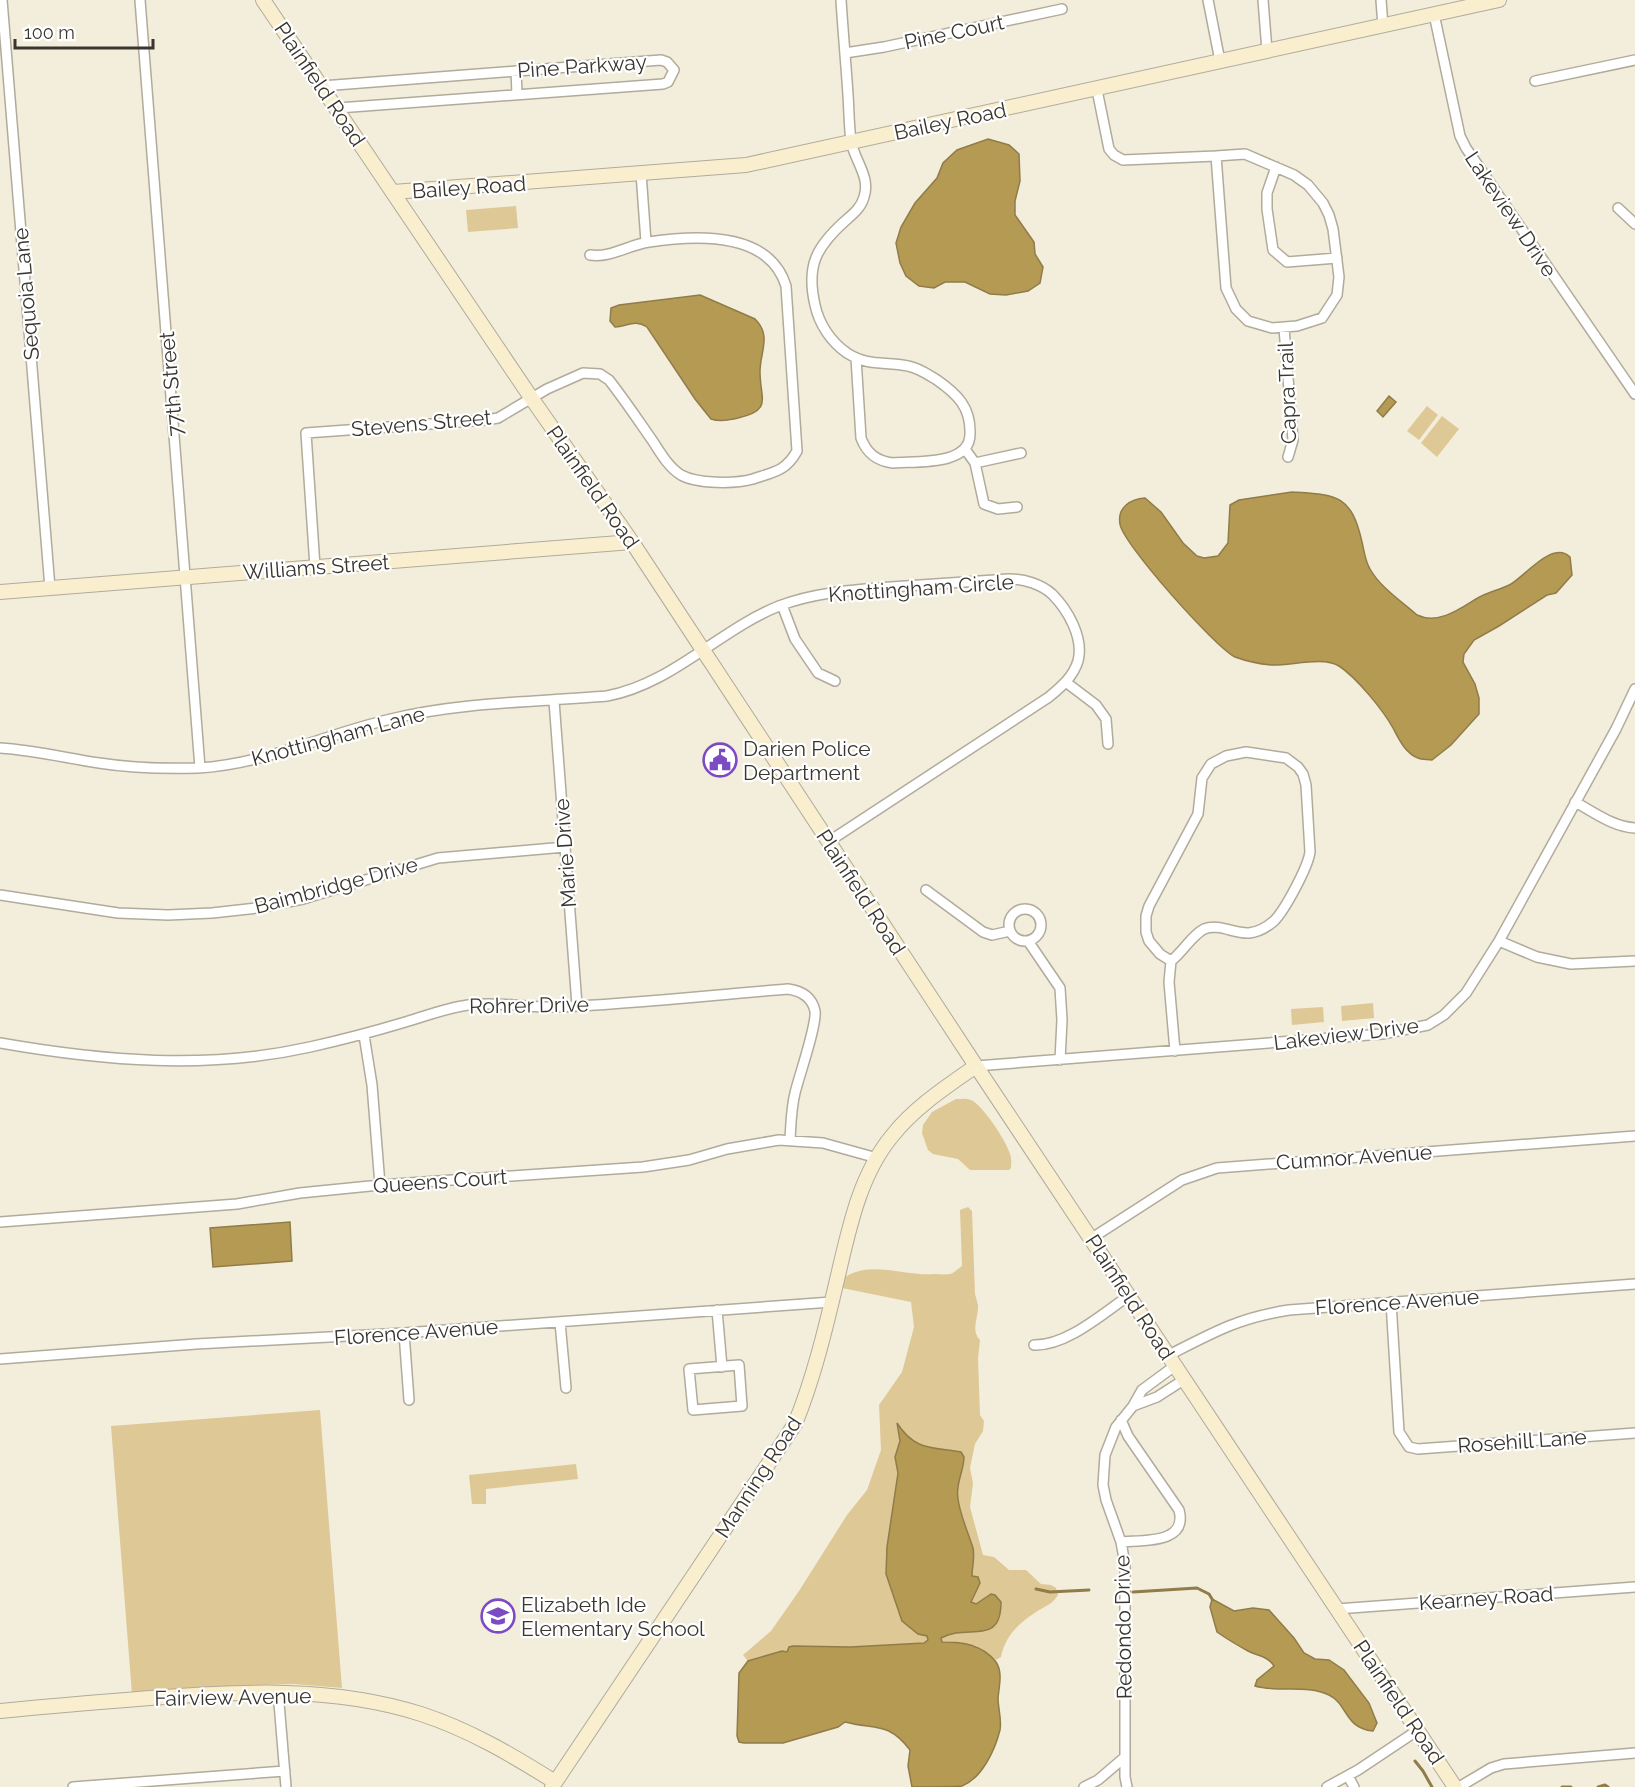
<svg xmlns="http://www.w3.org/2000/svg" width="1635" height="1787" font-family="Raleway,sans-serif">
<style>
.green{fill:#dec996}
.water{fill:#b59a54;stroke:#907c49;stroke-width:1.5}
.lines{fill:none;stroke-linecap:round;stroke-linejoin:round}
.stream{stroke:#907c49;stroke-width:3}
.street-casing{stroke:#b1ab9c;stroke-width:12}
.secondary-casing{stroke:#b1ab9c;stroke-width:16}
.street{stroke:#fff;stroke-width:9}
.secondary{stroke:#f9eece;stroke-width:14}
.labels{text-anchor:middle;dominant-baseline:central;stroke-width:4.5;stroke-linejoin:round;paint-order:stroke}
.street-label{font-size:21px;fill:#393630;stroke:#fff}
.poi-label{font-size:21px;fill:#393630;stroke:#fff;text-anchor:start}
</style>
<rect width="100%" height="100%" fill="#f3eddc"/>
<path class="green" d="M516 206 518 228 468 232 466 210Z
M1427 406 1438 415 1419 440 1407 431Z
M1442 416 1459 429 1437 457 1421 443Z
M1373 1003 1374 1018 1342 1021 1341 1006Z
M1323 1007 1324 1022 1292 1025 1291 1009Z
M956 1099C961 1099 966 1098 971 1100 982 1104 1007 1142 1010 1154 1012 1159 1011 1163 1011 1168L1009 1170H970L958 1159 933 1154 928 1150 922 1133 923 1125 932 1112Z
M968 1207 972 1211 975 1294C976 1298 977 1301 978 1305 979 1317 970 1330 980 1340L978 1359 980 1415 984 1421 983 1431 975 1444 970 1468 973 1483 970 1507 983 1555 994 1557 1009 1570H1026L1041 1584 1051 1585 1056 1588 1058 1595C1052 1605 1045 1606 1036 1612 1019 1623 1005 1636 1001 1657L996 1660 977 1646 950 1641 850 1647 793 1646 787 1652 782 1651 748 1661 743 1655 771 1631 799 1591 847 1515 867 1490 881 1450 879 1405 902 1372 914 1327 911 1302 842 1288 845 1277C871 1260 907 1277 935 1274 940 1274 945 1275 950 1274 954 1273 958 1269 962 1266L960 1210Z
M320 1410 342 1688 294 1684 249 1685 132 1694 111 1426Z
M576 1464 578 1479 486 1489V1504H472L469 1475Z"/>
<path class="water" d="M988 139 1009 145 1019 154 1020 181 1015 201V215L1034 242 1035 254 1043 267 1040 283 1028 291 1006 295 990 294 965 282H945L934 288 919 286 906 276 900 263 896 243 901 227 915 203 937 178 943 163 957 150Z
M700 295 755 319C772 336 760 351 760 372 760 399 773 410 738 418 729 420 720 422 711 419L695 399 647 327C635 319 628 326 615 327L610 321 611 308 619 305Z
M1389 396 1396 402 1383 417 1377 411Z
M1292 492C1337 495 1351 494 1362 542 1364 550 1365 561 1370 569 1380 587 1401 601 1417 615 1438 625 1460 609 1476 599 1487 592 1500 590 1511 584 1525 576 1553 540 1570 557L1572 575 1556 593 1547 595 1499 626 1474 640 1464 654 1463 662 1475 684 1479 698V714L1451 745 1432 760C1428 759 1422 760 1418 758 1405 753 1399 739 1393 728 1383 710 1356 677 1339 666 1323 656 1290 666 1271 665 1260 664 1246 661 1235 657 1215 647 1122 543 1120 524 1117 507 1131 499 1145 498L1161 512 1183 543 1197 556 1204 558 1218 556 1228 543 1230 505 1239 500Z
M290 1222 292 1261 213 1267 210 1228Z
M897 1423C915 1451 932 1447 961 1452L964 1457C964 1471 955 1484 958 1499 960 1515 968 1532 973 1548 975 1558 972 1567 972 1576L978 1577 980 1583 971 1602 976 1604 991 1594 995 1595 1001 1602C1001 1647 968 1623 941 1638L942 1642C962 1642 982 1644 996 1662 1003 1672 999 1687 998 1698 998 1708 1002 1720 1000 1730 995 1750 982 1778 962 1786 954 1787 922 1787 912 1787L908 1766 910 1750C888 1721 875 1730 845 1722L838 1727 783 1743H744L739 1742 737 1736 739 1673 748 1661 782 1651 787 1652 789 1647 793 1646 850 1647 924 1643 928 1640 927 1636 918 1634 902 1621 886 1574 887 1547 898 1473 895 1457 900 1441Z
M1212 1599 1234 1611 1253 1608 1269 1610 1294 1638 1304 1653 1315 1659 1329 1660 1344 1670 1369 1703 1377 1723 1373 1731C1344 1728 1348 1704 1329 1695 1307 1684 1278 1693 1255 1686L1257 1680 1274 1666C1268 1656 1257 1656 1248 1651 1237 1645 1227 1639 1217 1632L1210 1607Z"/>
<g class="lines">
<path class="stream" d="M1036 1589 1050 1592 1089 1590
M1133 1592 1197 1588 1209 1594 1212 1599
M1415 1761 1423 1771 1432 1787
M1562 1787H1571
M1598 1787 1605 1785 1608 1787"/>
<defs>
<path id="street" d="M2 0 50 588
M140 0 200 768
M841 0C843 32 846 64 848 95 849 110 849 126 851 141 854 160 871 177 864 197 861 208 853 214 845 221 816 247 806 266 815 305 819 324 831 342 847 353 869 367 885 361 908 366 919 368 927 374 937 380 957 394 971 407 970 434 970 466 916 461 893 463 877 461 867 454 861 438L856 358
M1208 0 1220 61
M1263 0 1267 51
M1381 0 1383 26
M1434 14 1460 136 1466 148 1635 394
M845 53 884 47 1062 9
M516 71 517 94
M1535 81 1635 60
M322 86 661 60 667 62 674 70 668 82 663 84 338 108
M1097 90 1109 149 1114 155 1123 160 1216 156 1226 288 1236 309 1248 321 1272 328 1297 326 1322 318 1337 295 1339 277 1333 229 1329 215 1323 203 1308 185 1294 175 1245 154 1216 156
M1276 167 1267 193V209L1273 250 1287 262 1337 258
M641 173 646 242
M1618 208 1635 224
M1284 328 1293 440 1288 457
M965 449 975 463 984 504 998 509 1017 507
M975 463 1021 453
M315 567 306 433 486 420 498 418 547 389 583 373 600 374 609 380C624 399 638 420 652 440 660 452 668 467 681 475 697 484 735 484 753 479 774 472 786 471 797 451L786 286C769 231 695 235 649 242 628 245 611 258 590 255
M782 605 795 639 818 673 835 681
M1067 683 1096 705 1106 719 1108 744
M554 701 577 1005
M0 748C33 750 66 758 99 763 131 768 165 769 198 768 266 764 326 734 391 719 461 702 536 702 607 696 672 684 719 630 779 606 815 592 854 590 891 587 931 584 970 582 1009 579 1024 579 1041 584 1052 594 1068 610 1084 638 1078 661 1073 677 1062 686 1049 697L828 842
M1575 802C1594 812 1613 827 1635 828
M926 890 983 932 992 935 1010 931
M0 895 118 913 168 915 212 913 257 908 303 899 438 858 565 847
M1009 925a16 16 0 1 1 32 0a16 16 0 1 1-32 0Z
M1028 941 1060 988 1062 1020 1060 1060
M1499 941 1537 957 1571 964 1635 961
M1171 961C1183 952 1191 936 1204 929 1219 923 1234 934 1249 933 1259 932 1267 927 1274 921 1285 910 1308 867 1310 852L1306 785 1303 774 1298 767 1286 758 1246 752 1226 756 1211 764 1202 778 1198 814 1149 906 1146 916V932L1149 941 1160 954 1171 961 1169 982 1175 1051
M364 1035 372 1085 380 1185
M0 1043C103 1061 207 1070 310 1047 341 1040 372 1032 402 1023 424 1017 445 1008 468 1005 498 1001 528 1008 558 1007 635 1004 712 995 788 989 802 991 812 997 815 1011 817 1025 799 1076 795 1093 791 1109 791 1124 790 1140
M976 1066 1382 1034 1428 1025 1444 1015 1466 993 1499 941 1616 729 1635 689
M0 1222 237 1204 300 1193 380 1185 643 1167 689 1160 727 1149 779 1140 823 1143 877 1158
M1092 1238 1182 1180 1217 1168 1635 1136
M1391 1302 1399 1432 1409 1447 1418 1449 1635 1433
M717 1310 722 1367
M560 1322 566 1388
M404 1333 409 1400
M1034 1345C1067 1346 1103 1313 1130 1295
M1169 1355C1214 1332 1238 1318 1289 1310L1635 1284
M0 1359 196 1344 404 1333 832 1302
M739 1365 742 1406 693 1410 689 1369Z
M1133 1406 1157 1397 1185 1379
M1121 1420 1128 1436 1179 1510C1188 1544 1143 1540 1121 1542
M1337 1609 1635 1587
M278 1691 286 1787
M1348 1776 1354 1787
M73 1787 285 1771
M1084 1787 1098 1780 1125 1757
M1127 1787 1125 1777V1564L1121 1542 1106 1500 1103 1485 1105 1455 1116 1427 1133 1406 1142 1390 1176 1365
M1327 1787 1358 1770 1418 1730
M1459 1787 1491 1768 1504 1764 1635 1753"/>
<path id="secondary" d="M263 0 532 399 632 542 976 1066 1455 1787
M393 192 746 165 1499 0
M0 592 632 542
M0 1711C50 1706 100 1702 150 1698 241 1691 333 1686 421 1714 470 1730 512 1755 555 1782
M552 1787 795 1424C813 1380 825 1331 836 1284 848 1234 858 1177 892 1136 915 1107 946 1087 976 1066"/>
</defs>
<use href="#street" class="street-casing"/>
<use href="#secondary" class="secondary-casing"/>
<use href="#street" class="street"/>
<use href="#secondary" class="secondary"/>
</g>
<defs>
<symbol id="civic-ring" viewBox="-11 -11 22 22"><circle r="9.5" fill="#fff" stroke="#7c4bc3" stroke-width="1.5"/><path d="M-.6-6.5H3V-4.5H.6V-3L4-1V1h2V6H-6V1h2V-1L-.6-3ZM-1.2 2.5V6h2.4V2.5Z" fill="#7c4bc3"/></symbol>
<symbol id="school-ring" viewBox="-11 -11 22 22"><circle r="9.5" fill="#fff" stroke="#7c4bc3" stroke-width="1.5"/><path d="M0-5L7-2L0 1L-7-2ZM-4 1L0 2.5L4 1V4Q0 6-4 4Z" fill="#7c4bc3"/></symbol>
</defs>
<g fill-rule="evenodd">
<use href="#civic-ring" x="701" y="741" width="38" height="38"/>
<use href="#school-ring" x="479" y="1597" width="38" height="38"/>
</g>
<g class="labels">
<g class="street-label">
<text transform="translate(954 32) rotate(-12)">Pine Court</text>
<text transform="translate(582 66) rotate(-4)">Pine Parkway</text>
<text transform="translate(320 84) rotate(56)">Plainfield Road</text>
<text transform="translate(950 121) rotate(-12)">Bailey Road</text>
<text transform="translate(469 187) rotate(-4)">Bailey Road</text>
<text transform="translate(1511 214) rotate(56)">Lakeview Drive</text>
<text transform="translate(26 294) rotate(-95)">Sequoia Lane</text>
<text transform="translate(171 384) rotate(-95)">77th Street</text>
<text transform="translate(1287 393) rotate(-92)">Capra Trail</text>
<text transform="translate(421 423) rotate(-5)">Stevens Street</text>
<text transform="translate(593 487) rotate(55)">Plainfield Road</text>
<text transform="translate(316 567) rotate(-4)">Williams Street</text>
<text transform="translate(921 588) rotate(-4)">Knottingham Circle</text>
<text transform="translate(338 736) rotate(-15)">Knottingham Lane</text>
<text transform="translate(565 853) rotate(-94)">Marie Drive</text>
<text transform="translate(336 885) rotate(-15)">Baimbridge Drive</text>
<text transform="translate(861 892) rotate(57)">Plainfield Road</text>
<text transform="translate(529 1005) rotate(-1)">Rohrer Drive</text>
<text transform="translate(1346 1034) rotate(-7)">Lakeview Drive</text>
<text transform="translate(1354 1157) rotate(-4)">Cumnor Avenue</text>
<text transform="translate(440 1181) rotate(-4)">Queens Court</text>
<text transform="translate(1130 1297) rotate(57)">Plainfield Road</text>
<text transform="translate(1397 1302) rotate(-4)">Florence Avenue</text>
<text transform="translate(416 1332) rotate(-4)">Florence Avenue</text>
<text transform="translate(1522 1441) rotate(-4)">Rosehill Lane</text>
<text transform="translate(758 1477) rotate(-57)">Manning Road</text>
<text transform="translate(1486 1598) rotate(-4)">Kearney Road</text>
<text transform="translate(1123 1627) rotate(-91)">Redondo Drive</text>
<text transform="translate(233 1697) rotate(-1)">Fairview Avenue</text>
<text transform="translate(1399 1702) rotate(56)">Plainfield Road</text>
</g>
<g class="poi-label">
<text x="743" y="748">Darien Police<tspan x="743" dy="24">Department</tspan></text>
<text x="521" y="1604">Elizabeth Ide<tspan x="521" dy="24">Elementary School</tspan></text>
</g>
</g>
<path d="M15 39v9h138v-9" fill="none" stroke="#393630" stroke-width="3"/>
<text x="24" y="39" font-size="18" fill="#393630" stroke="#ffffff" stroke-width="4.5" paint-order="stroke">100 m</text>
</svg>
